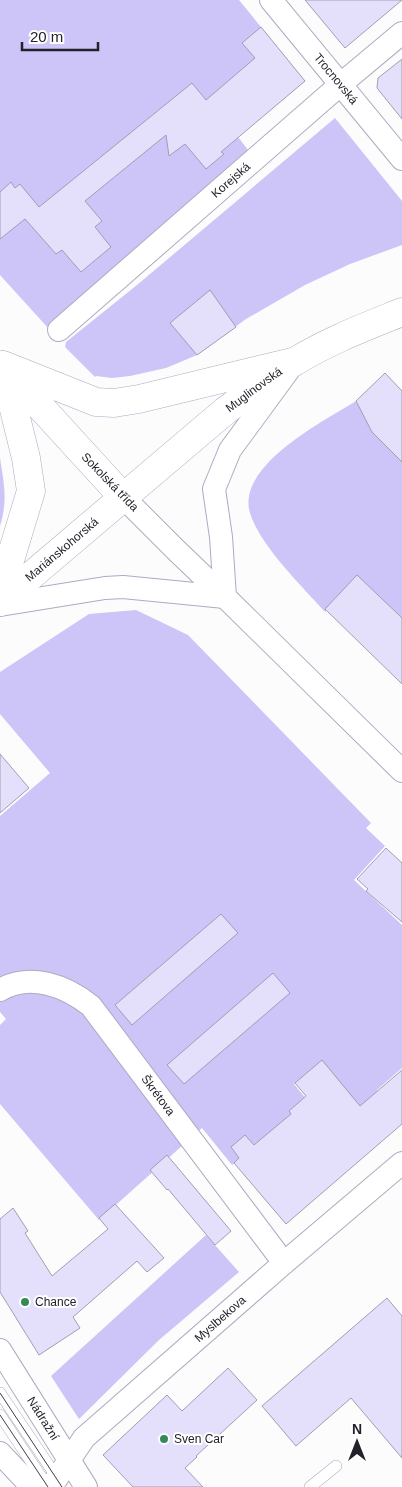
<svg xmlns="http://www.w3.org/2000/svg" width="402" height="1487" font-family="Helvetica,sans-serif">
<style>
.green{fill:#cdc4f7}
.building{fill:#e4e0fb;stroke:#a19db5}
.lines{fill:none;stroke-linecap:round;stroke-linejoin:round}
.service-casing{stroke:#aeaac2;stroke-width:12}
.minor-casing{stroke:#aeaac2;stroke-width:24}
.tertiary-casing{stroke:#aeaac2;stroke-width:29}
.secondary-casing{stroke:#aeaac2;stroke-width:29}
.service{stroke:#fff;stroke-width:11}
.minor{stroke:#fff;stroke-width:22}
.tertiary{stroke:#fff;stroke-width:28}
.secondary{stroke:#fff;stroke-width:28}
.tram{stroke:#3f3e45;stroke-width:1}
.poi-dot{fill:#38895a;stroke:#fff;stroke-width:2}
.labels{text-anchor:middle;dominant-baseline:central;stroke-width:4;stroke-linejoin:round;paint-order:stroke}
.street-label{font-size:12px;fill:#23212a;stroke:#fff}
.poi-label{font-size:12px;fill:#23212a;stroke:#fff;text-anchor:start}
</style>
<rect width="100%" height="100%" fill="#fcfcfc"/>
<path class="green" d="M0 0H239L305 81 238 137 252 155 49 329 0 275Z
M335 118 402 201V245L350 264 305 285 246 319 197 355 178 363 166 368 130 376 112 378 96 376 95 377 65 347 66 342 137 285Z
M356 401 372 432 402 462V621L357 579 325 612C303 587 256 542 249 509 241 463 324 421 356 401Z
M0 458C4 484 8 500 0 526Z
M136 610 188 635 371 823 366 828 385 846 354 880 402 925V1068L377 1090 379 1093 352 1115 320 1062 294 1084 319 1115 262 1140 232 1165 202 1128 99 1220 0 1104V1025L6 1019 0 1012V816L50 773 0 714V672L89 614Z
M206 1235 239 1272 159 1340 79 1419 51 1376Z"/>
<path class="building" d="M305 0H402L345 48Z
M261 27 305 81 221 152 224 154 206 169 185 144 169 156 166 135 85 201 102 221 95 227 111 247 81 272 62 250 56 254 25 219 0 239V192L11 182 15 188 20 184 39 207 192 83 206 100 255 58 242 43Z
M402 59V119L377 88 378 78Z
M210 290 236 327 197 355 170 323Z
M385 373 402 391V462L372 432 356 401Z
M357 575 402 618V684L325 609Z
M0 754 29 788 0 813Z
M386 848 402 863V922L366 891 368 889 357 879Z
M221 914 238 933 132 1025 115 1005Z
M273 973 290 993 184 1084 167 1065Z
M322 1060 360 1106 402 1070V1124L286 1224 234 1163 239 1158 231 1147 245 1135 254 1145 291 1114 289 1111 306 1096 295 1083Z
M167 1155 231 1231 215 1245 168 1189 167 1190 150 1170Z
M115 1204 164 1258 147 1272 137 1261 73 1317 80 1328 39 1355 0 1292V1219L13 1208 28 1231 25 1233 52 1276 108 1229 99 1218Z
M387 1298 402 1316V1458L351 1398 296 1446 262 1406Z
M228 1368 257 1400 196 1456 197 1457 185 1468 203 1487H133L103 1455 167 1395 182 1411Z"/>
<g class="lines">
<defs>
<path id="service" d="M0 1393 58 1479
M0 1415 48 1487
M310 1487 336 1466"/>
<g id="minor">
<path id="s1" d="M271 0 402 159"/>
<path id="s2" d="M59 330 341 84 402 33"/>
<path d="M123 497 176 550 225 597 402 771"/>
<path d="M225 597 221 537 214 489 230 450 288 371"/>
<path d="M0 605 105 588 123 587 225 597"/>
<path id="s3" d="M0 990C30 972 66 986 91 1006L284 1263"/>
<path id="s4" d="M0 1350 86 1487"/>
<path d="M0 1453 32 1487"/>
<path id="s5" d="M51 1487 84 1438 284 1263 402 1163"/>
</g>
<path id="tertiary" d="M3 365 96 402 114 403 139 399 292 362
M6 369 123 497
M0 593 31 491 26 458 3 365"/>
<g id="secondary">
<path id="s6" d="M0 602 225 411C248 394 270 376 294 362 328 341 365 327 402 312"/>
</g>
</defs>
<use href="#service" class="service-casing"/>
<use href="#minor" class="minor-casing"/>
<use href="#tertiary" class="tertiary-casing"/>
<use href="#secondary" class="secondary-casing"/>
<use href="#service" class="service"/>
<use href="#minor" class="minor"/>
<use href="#tertiary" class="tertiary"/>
<use href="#secondary" class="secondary"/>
<path class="tram" d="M0 1393 62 1487
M0 1415 48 1487"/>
</g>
<g class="poi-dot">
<circle cx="25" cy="1302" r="5"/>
<circle cx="164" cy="1439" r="5"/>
</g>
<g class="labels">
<g class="street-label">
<text stroke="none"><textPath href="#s1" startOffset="102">Trocnovská</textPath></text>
<text stroke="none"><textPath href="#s2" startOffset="228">Korejská</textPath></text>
<text stroke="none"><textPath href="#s6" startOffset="331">Muglinovská</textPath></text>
<text transform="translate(110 482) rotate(46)">Sokolská třída</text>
<text stroke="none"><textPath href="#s6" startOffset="81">Mariánskohorská</textPath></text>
<text stroke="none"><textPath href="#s3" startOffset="210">Škrétova</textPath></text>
<text stroke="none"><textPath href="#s5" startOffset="240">Myslbekova</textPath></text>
<text stroke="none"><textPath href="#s4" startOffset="81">Nádražní</textPath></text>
</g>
<g class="poi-label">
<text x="35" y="1302">Chance</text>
<text x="174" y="1439">Sven Car</text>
</g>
</g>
<g transform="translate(357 1442)" stroke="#ffffff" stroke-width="4" paint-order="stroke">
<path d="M0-4L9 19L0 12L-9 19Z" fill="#23212a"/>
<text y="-8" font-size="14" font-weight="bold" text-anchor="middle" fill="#23212a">N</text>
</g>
<path d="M22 42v8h76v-8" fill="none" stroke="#23212a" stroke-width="2.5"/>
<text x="30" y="42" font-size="15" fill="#23212a" stroke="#ffffff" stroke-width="4" paint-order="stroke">20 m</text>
</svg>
